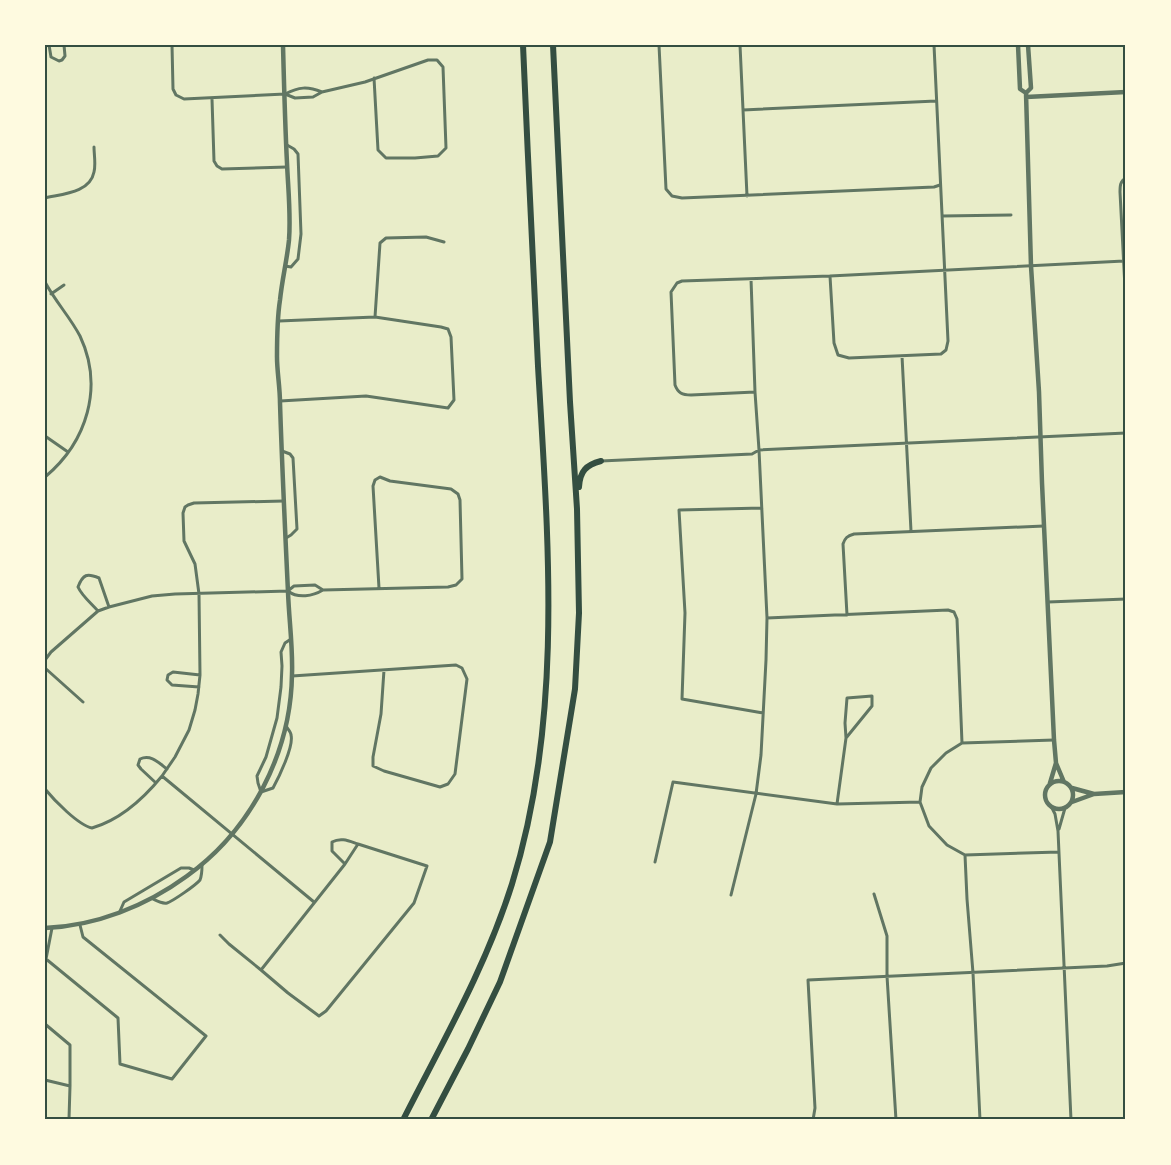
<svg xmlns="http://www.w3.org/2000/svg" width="1171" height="1165" font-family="Roboto,sans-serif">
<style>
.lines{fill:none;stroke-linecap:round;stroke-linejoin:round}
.minor{stroke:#617663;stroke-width:3}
.tertiary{stroke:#617663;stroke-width:4.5}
.motorway{stroke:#344e41;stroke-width:6}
.neatline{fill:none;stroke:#344e41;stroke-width:2}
</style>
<rect width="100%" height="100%" fill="#e9edc9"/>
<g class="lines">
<path class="minor" d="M49 45 51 57 59 61 62 60 65 56 64 45
M172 45 173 89 176 95 184 99 285 94 295 98 313 97 322 92 365 82 428 60H437L443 67 446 148 438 156 415 158H386L378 150 374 78
M659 45 666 189 672 196 682 198 934 187 940 185
M740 45 747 196
M285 94C299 87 307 86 322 92
M212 99 214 161 217 166 222 169 287 167
M743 110 936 101
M1126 178C1120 181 1120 186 1120 192L1126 307
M45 198C62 194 90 193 94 172 96 164 94 155 94 147
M942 216 1011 215
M285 266 291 267 298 259 301 234 298 154 294 149 287 145
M830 276 834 343 838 355 849 358 941 354 946 350 948 341 934 45
M45 282C55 301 70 317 80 336 104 387 87 442 45 477
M51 294 64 285
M375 317 380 243 386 238 426 237 444 242
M279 321 375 317 441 327 448 329 451 337 454 400 448 408 366 396 280 401
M902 356 911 531
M755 392 691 395C682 395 678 393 675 385L671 292 677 283 682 281 830 276 1124 261
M45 436 68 452
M282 451 290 454 293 458 297 529 291 535 286 538
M601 461 752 454 759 450 1126 433
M762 508 679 510 685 613 682 699 763 713
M289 590 294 586 315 585 323 590
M1048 602 1126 599
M98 611C91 603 82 596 78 587 83 574 87 573 99 578L109 607
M847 615 843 544C845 538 847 536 854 534L1044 526
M767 618 948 610 954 612 957 619 962 743
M45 660 51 652 98 611 109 607 152 596 175 594 288 591C298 599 313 596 323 590L448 587 456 585 462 579 460 500 458 494 451 489 390 481 380 477 375 480 373 486 379 588
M45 668 83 702
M292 676 456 665 462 668 467 679 455 774 448 784 440 787 384 771 373 766V757L381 714 384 670
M199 687 172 685 167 680 168 675 173 672 200 675
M286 726C287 728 291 732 291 735 294 746 279 777 273 788L261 792 258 783 257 776 266 757 277 718 281 687 282 666 281 652 285 643 291 639
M1054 740 962 743 946 753 931 768 922 787 920 802 929 826 947 845 965 855 1059 852
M162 776 175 757 189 730 195 710 198 694 200 675 199 594 195 564 184 541 183 513 185 507 188 505 194 503 284 501
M156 783 141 769 138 765 140 759C151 754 159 763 167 769
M45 789C54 800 78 825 92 828 120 820 144 798 162 776L314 902
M837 804 846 738 872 706V696L847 698 845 723 846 738
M1052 808 1055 814 1058 831 1071 1120
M1059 829 1065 808
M358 844 427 866 414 903 326 1011 319 1016 288 993 261 970 345 864Z
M965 855 967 899 973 973 980 1120
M655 862 673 782 837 804 920 802
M345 864 332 851V842C341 837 349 841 358 844
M874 894 887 936V976L896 1120
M731 895 756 794 761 755 766 660 767 618 759 450 755 392 751 279
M153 899C157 901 162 904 167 903 173 901 196 885 200 880 202 875 202 870 202 865
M120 911 124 902 181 868H189L194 870
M52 928 46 959 118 1018 120 1064 172 1079 206 1036 83 937 80 925
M220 935 229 944 261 970
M45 1024 70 1045V1086L45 1080
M69 1119 70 1086
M813 1120 815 1108 808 980 1107 966 1126 963"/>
<path class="tertiary" d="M1018 45 1020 89 1026 93 1031 266 1039 392 1042 483 1054 740 1056 763 1064 782
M1026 93 1031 88 1028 45
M1026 97 1126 92
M1045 795a14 14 0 1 1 28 0a14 14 0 1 1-28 0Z
M1050 783 1056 763
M1072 788 1094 794
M1072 802 1094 794 1126 792
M45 928C96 926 146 906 187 876 251 830 291 753 292 674 293 647 289 620 288 592 285 529 282 466 280 403 280 387 277 372 277 357 277 338 277 319 280 300 282 280 287 260 289 240 291 214 288 188 287 163 285 124 284 84 283 45"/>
<path class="motorway" d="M579 487C580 471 586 465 601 461
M403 1120C442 1043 486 967 512 884 564 717 548 538 538 366 532 259 528 152 523 45
M431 1120 468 1049 500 982 550 842 575 689 579 613 577 509 570 402 553 45"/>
</g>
<rect width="1171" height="1165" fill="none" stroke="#fefae0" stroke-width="93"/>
<rect x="46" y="46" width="1078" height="1072" class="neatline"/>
</svg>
